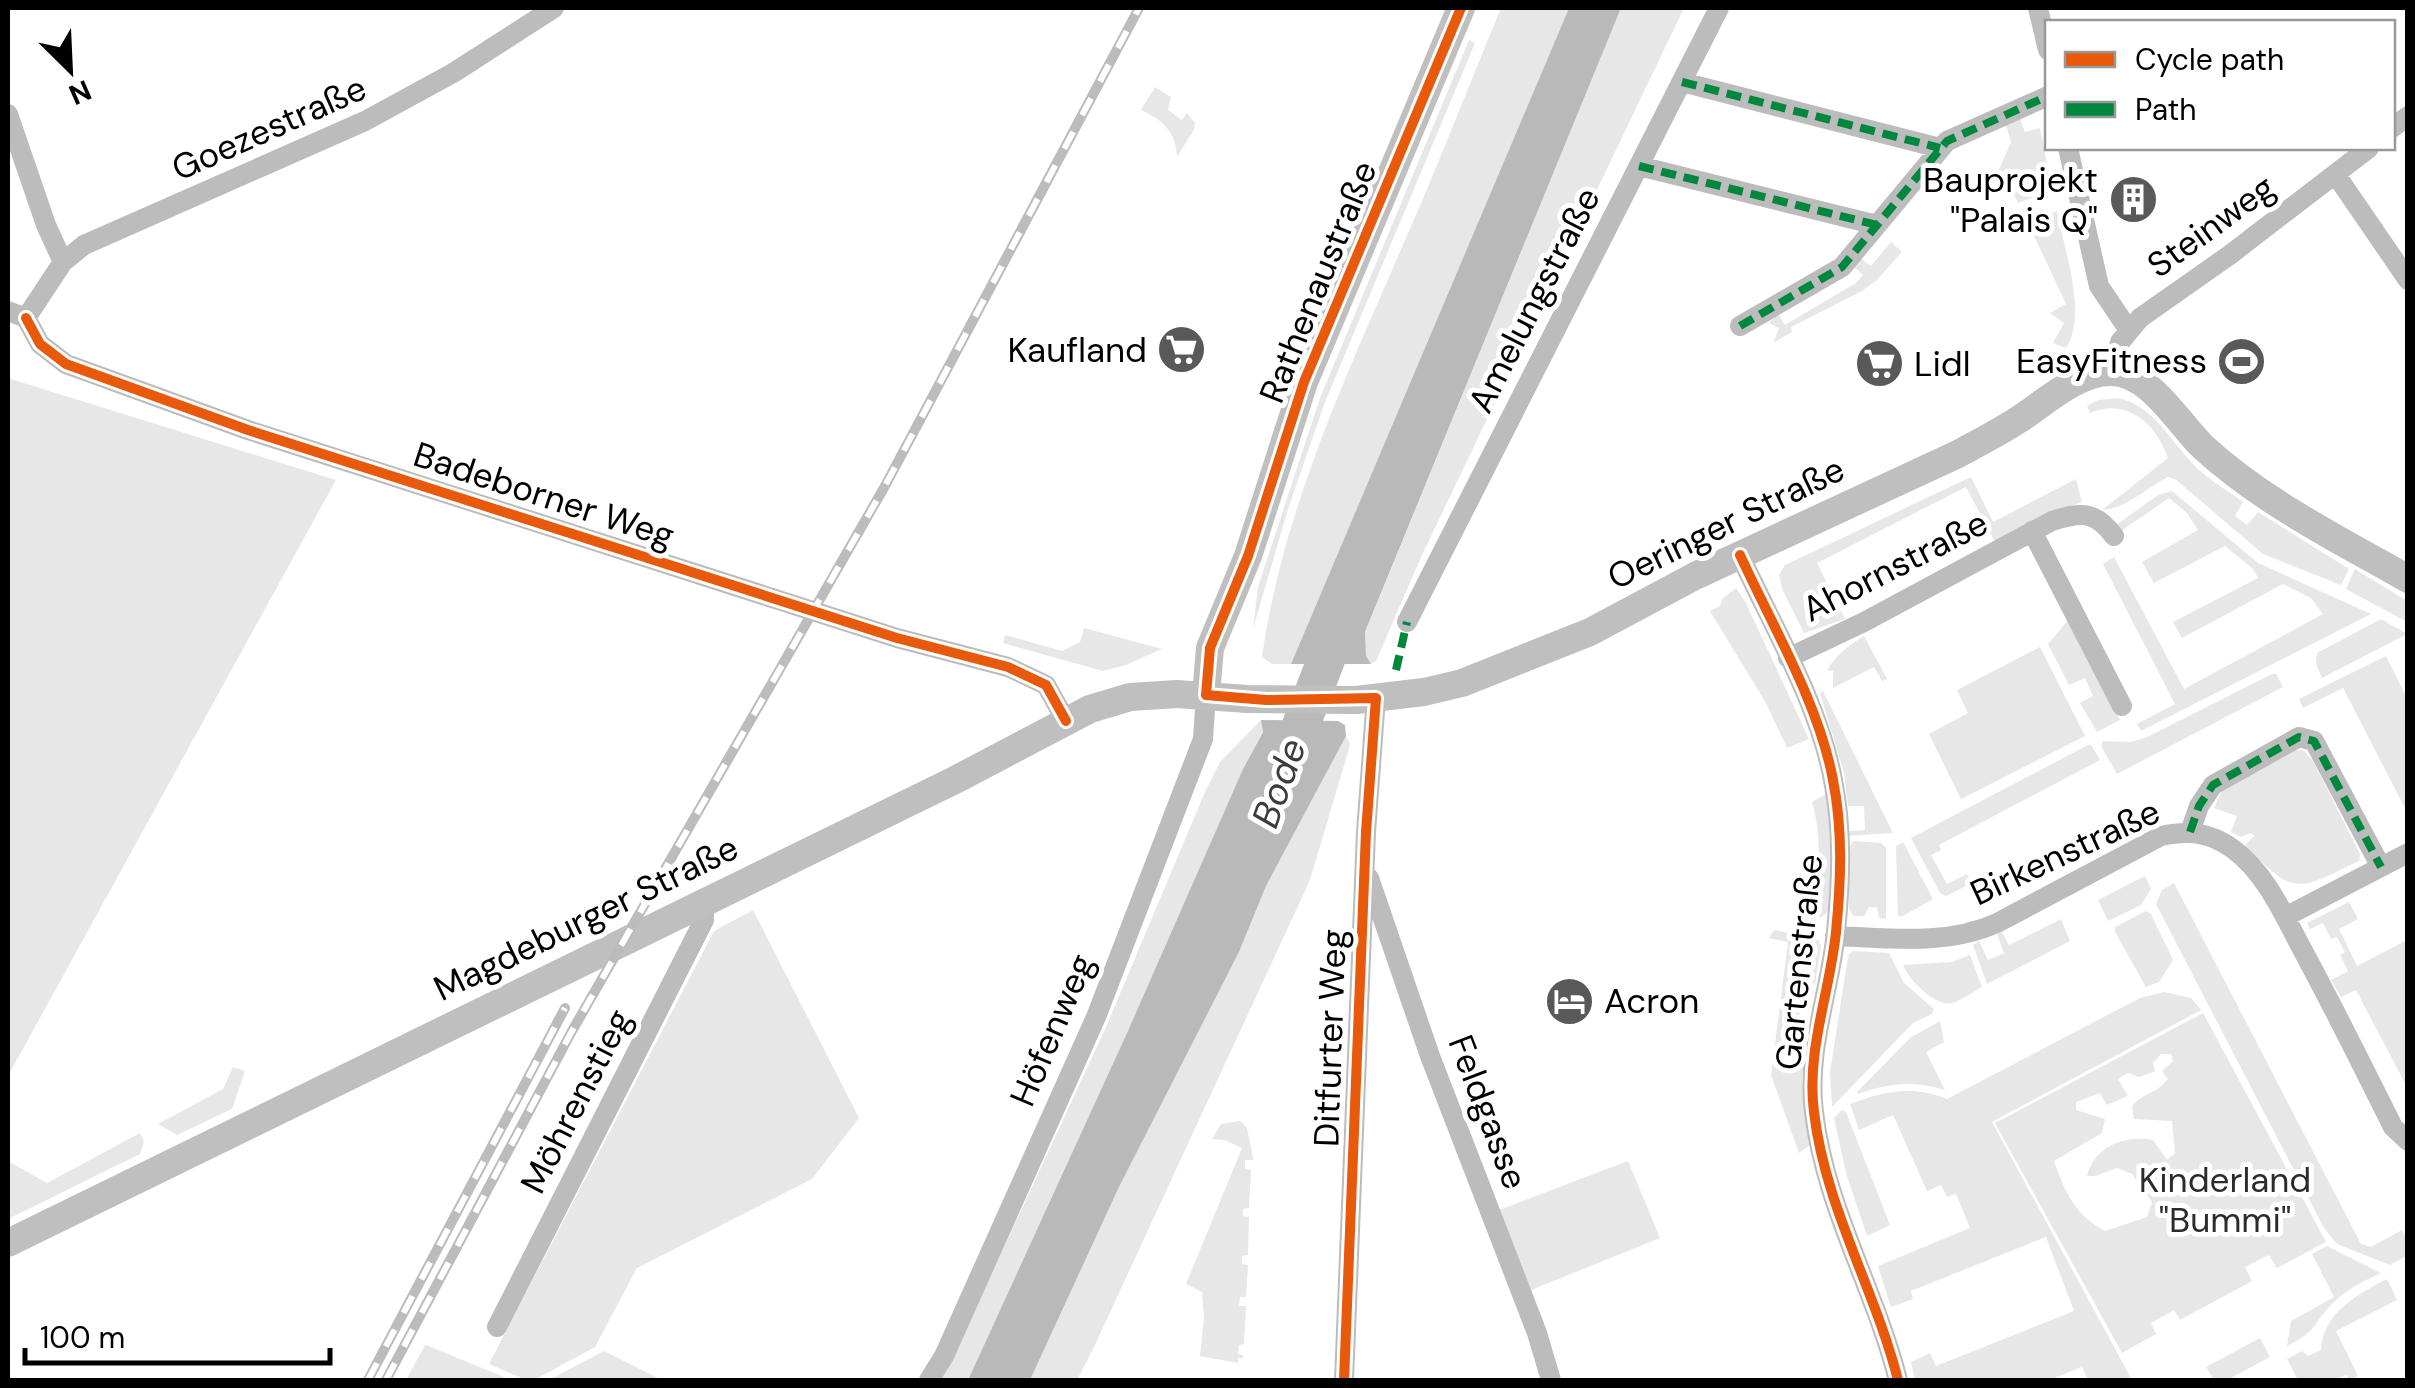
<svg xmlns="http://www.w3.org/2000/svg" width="2415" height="1388" font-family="'DM Sans',sans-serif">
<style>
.green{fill:#e7e7e7;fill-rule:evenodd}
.water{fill:#b9b9b9}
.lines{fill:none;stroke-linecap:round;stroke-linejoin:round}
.river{stroke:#b9b9b9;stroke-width:38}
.street{stroke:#bcbcbc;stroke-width:20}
.secondary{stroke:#bfbfbf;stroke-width:28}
.rail-casing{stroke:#bcbcbc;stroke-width:10}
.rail{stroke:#fff;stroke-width:6;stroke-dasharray:19;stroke-linecap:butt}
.quiet{stroke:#00873e;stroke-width:8;stroke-dasharray:15 8;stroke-linecap:butt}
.cycleway-casing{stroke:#fff;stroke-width:16}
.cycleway{stroke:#e8590c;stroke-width:10}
.labels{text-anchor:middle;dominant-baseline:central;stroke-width:10;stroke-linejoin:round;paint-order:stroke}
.street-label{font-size:35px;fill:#000;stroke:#fff}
.poi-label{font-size:35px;fill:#000;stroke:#fff;text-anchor:end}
.park-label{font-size:35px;fill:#2b2b2b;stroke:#fff}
.water-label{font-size:38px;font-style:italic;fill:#3c3c3c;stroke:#fff}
</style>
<rect width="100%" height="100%" fill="#fff"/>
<path class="green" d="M1501 8H1569L1291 664H1272L1262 657C1282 515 1342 385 1399 254 1435 173 1467 90 1501 8Z
M1621 8H1684L1422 555 1376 661 1371 664 1366 656 1365 633Z
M1469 40 1475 43 1325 402 1288 509 1253 629 1258 587 1320 398Z
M1155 87 1171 97 1168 110 1182 120 1187 113 1195 123 1194 130 1177 157C1176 132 1163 120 1141 110Z
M2019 116 2025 132 2040 128 2052 190 2018 203 2005 176 1993 183 2011 142 2005 122Z
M2057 211C2064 250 2088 314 2066 348L2053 343 2064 323 2050 313 2066 304 2027 221Z
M1891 242 1902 252 1877 280 1862 291 1791 327 1792 332 1773 343 1779 328 1769 323 1778 314 1785 325 1856 283 1863 275 1853 266 1860 258 1871 266Z
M8 370 11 379 336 480 8 1076Z
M2118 398C2154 406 2169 439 2193 464 2207 479 2227 490 2243 502L2235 516 2247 525 2258 512 2349 569 2341 585 2263 554 2175 479 2168 477C2146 488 2126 509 2102 510L2168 458C2156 423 2126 397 2090 413L2087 406 2098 400Z
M1971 477 1993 522 2076 479 2082 502 2048 514 1995 542 1966 487 1817 563 1845 619 1804 633 1783 591 1779 575 1785 565Z
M2172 491 2258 563 2371 614 2141 731 2137 724 2175 704 2103 564 2114 557 2184 689 2323 614 2311 598 2283 584 2182 638 2173 622 2258 578 2253 569 2225 546 2154 583 2142 562 2198 530 2187 513 2169 498 2121 531 2116 525 2158 495Z
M2355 569 2407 601V622L2346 589Z
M1736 588 1746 603 1809 739 1787 748 1766 703 1710 611 1720 606 1723 598Z
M2069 619 2120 720 2097 732 2080 703 2093 696 2085 678 2069 685 2048 644Z
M2381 619 2407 634 2322 678 2316 664 2317 653Z
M1084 628 1162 649 1126 665 1103 671 1003 643 1005 635 1062 651 1080 642Z
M1864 636 1887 679 1882 681 1874 667 1833 688V671L1827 670C1836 655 1849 645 1864 636Z
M2040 647 2085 736 1961 799 1929 734 1968 713 1957 690Z
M2386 656 2407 698V812L2343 688 2303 708 2299 699Z
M2272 674H2276L2283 687 2117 774 2101 746 2103 741 2131 742 2147 737Z
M1823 691 1893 833 1849 836V831L1865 830 1864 806H1848L1844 773 1820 693Z
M1261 720 1263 731 1243 769 1127 1033 968 1380H939L952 1360 1106 1027 1205 792 1220 762Z
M1346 736 1350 745 1310 880 1094 1347 1077 1380H1030L1119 1187 1239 952 1266 886Z
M2088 745 2092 746 2100 760 1939 845 1941 850 1931 855 1947 884 1967 874 1972 883 1946 896 1940 893 1911 838Z
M2293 750H2303L2313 761 2360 854 2359 861C2296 891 2295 897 2245 845L2254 836 2251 833 2241 837 2231 832 2237 816 2214 808 2222 790Z
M1826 794C1831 832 1831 868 1829 907L1827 913 1821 917 1811 916C1819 878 1823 840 1812 802Z
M1854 841 1881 843 1886 848V919L1879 918 1877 907H1869L1864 916H1853L1849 909V847Z
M1903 842 1933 899 1903 916H1898L1896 846Z
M2145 876 2151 889 2141 905 2108 921 2098 900Z
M2174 883 2361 1244 2371 1247 2402 1230 2407 1240V1256L2390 1265 2337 1244 2324 1228 2156 904 2162 890Z
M2349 902 2358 919 2339 929 2357 966 2407 940V1087L2356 990 2341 997 2331 980 2348 971 2340 955 2345 952 2337 937 2331 939 2323 923 2310 929 2307 923Z
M753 910 859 1118 812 1179 637 1268 595 1347 534 1380H526L489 1364 714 931Z
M2146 911 2151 914 2173 960 2159 982 2146 987 2115 932V927Z
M2061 919 2070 941 1987 984 1973 945 1979 941 1988 960 2004 953 1997 934 2002 932 2009 945Z
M1774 930 1818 939 1821 946 1815 984 1806 980 1795 1036 1807 1040 1802 1081 1810 1145 1799 1153 1771 1075 1788 942 1769 938Z
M1853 951 1889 953 1904 983 1934 1009 1932 1014 1913 1023 1832 1107 1830 1072 1847 963 1849 954Z
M1970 955 1982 987C1973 992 1962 1000 1952 1003 1936 1008 1908 979 1903 965L1952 962Z
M2164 992 2191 998 2201 1010 1992 1122 2132 1380H2088L2082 1367 2049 1380H1915L1911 1362 1930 1353 1936 1366 2074 1311 2046 1237 1911 1291 1913 1299 1891 1307 1878 1266 1970 1228 1956 1194 1947 1197 1941 1185 1927 1191 1893 1115 1859 1130 1850 1104C1884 1091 1913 1085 1947 1099L2140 998Z
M2203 1013 2326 1242 2277 1268 2269 1255 2245 1267 2252 1281 2180 1320 2174 1310 2151 1323 2156 1334 2122 1353 1995 1123ZM2161 1054H2171L2173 1061 2162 1071 2168 1079C2155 1095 2144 1092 2132 1106L2134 1119 2172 1121 2175 1153 2167 1160 2153 1140C2124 1135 2095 1146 2087 1176H2096L2117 1168 2132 1174 2152 1202 2147 1217 2105 1231C2075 1215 2065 1192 2054 1161L2102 1133 2105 1119 2076 1110V1102L2100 1093 2107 1105 2128 1096 2118 1079 2128 1073 2139 1077 2155 1071 2153 1063Z
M1940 1021 1944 1042 1926 1052 1945 1090C1914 1080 1888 1083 1858 1094L1857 1092 1910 1038Z
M233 1067 245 1071 232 1109 177 1135 158 1124 223 1089Z
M1842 1110 1846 1112 1890 1225 1867 1236 1846 1173 1834 1118Z
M1240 1121 1247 1128 1253 1157V1160H1245V1169L1251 1170 1249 1208 1243 1209V1216L1249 1217 1248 1255 1242 1256V1264L1248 1265 1246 1297H1240L1239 1306H1246L1244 1344 1239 1345 1238 1354 1243 1355V1358H1238V1363L1200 1356 1204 1318 1202 1292 1186 1284 1242 1148 1224 1140 1212 1139 1221 1124Z
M140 1133 144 1141 140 1154 8 1219V1161L47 1183Z
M1628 1161 1660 1238 1531 1290 1499 1210Z
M2327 1246 2381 1273C2364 1281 2347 1289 2333 1303 2311 1325 2319 1330 2287 1346L2291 1321 2334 1297 2312 1254Z
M2387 1279 2397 1300 2336 1331 2358 1376 2350 1380 2346 1375 2334 1380H2298L2287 1359 2302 1351 2308 1356 2321 1350C2322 1313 2358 1294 2387 1279Z
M2260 1338 2270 1357 2227 1380H2214L2206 1367Z
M425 1345H426L511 1380H406Z
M604 1351 662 1380H549Z"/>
<path class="water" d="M1569 8H1621L1365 632 1366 656 1371 664H1291Z
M1261 720 1338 721 1345 725 1346 736 1266 886 1239 952 1119 1187 1030 1380H968L1127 1033 1243 769 1263 732Z"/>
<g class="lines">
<path class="river" d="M1285 767 1342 618"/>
<path class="street" d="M2038 8 2048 50
M1682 82 1940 148
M8 114 46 225 63 262
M2392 128 2408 116
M2068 148 2099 286 2128 329
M1639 166 1877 225
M2336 175 2408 280
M8 311 26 318
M26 318 40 344 66 364 248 430 897 638 1008 667 1046 685 1066 721
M26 318 63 262 84 245 365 121 453 73 554 8
M1740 326 1842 267 1947 141 2048 96
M2113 372 2120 342 2140 318 2231 254 2369 148
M2032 531 2122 706
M1740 555C1772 625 1819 704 1833 780 1843 830 1841 881 1836 932 1830 992 1806 1051 1814 1112 1825 1207 1875 1289 1898 1380
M1407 622 1719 8
M1788 658 1864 622 2052 521C2080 512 2095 510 2114 536
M2190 832 2199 806 2213 785 2299 737 2314 741 2381 867
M1369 878 1430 1056 1537 1333 1551 1380
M2285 917 2408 853
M1835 936C1889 938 1946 946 1997 923L2161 836C2188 830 2210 832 2233 849 2265 872 2284 915 2302 949 2334 1008 2363 1067 2393 1127L2408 1141
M497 1327 704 920V902
M929 1380 944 1356 1096 1017 1203 739 1206 695
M1344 1380 1366 832 1376 698"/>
<path class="secondary" d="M1206 695 1210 648 1248 556 1304 382 1461 8
M8 1243 955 780 1090 709 1130 697 1177 694 1247 699 1356 700 1424 692 1462 683 1590 632 1695 576 1958 454C1978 443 1998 433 2018 420 2045 403 2076 372 2111 372 2150 372 2178 423 2203 447 2263 502 2338 539 2408 579"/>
<defs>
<path id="rail" d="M368 1380 565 1008
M386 1380 572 1031 885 486 1139 8"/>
</defs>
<use href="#rail" class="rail-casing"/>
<use href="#rail" class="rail"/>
<path class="quiet" d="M1682 82 1940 148
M1639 166 1877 225
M1740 326 1842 267 1947 141 2048 96
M1396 670 1407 622
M2190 832 2199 806 2213 785 2299 737 2314 741 2381 867"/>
<defs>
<path id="cycleway" d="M26 318 40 344 66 364 248 430 897 638 1008 667 1046 685 1066 721
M1740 555C1772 625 1819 704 1833 780 1843 830 1841 881 1836 932 1830 992 1806 1051 1814 1112 1825 1207 1875 1289 1898 1380
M1344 1380 1366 832 1376 698 1266 700 1206 695 1210 648 1248 556 1304 382 1461 8"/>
</defs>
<use href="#cycleway" class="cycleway-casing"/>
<use href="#cycleway" class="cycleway"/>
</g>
<defs>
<symbol id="building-disc" viewBox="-11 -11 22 22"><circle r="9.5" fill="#595959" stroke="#fff"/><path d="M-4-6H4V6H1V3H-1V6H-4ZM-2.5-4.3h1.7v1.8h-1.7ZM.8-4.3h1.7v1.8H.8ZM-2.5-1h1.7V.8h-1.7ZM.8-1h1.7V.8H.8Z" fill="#fff"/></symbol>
<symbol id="supermarket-disc" viewBox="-11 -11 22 22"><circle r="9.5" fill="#595959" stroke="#fff"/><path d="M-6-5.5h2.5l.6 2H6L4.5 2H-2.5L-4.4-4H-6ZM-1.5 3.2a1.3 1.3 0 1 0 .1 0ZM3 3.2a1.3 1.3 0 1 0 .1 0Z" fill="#fff"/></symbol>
<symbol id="stadium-disc" viewBox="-11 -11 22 22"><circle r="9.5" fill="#595959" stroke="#fff"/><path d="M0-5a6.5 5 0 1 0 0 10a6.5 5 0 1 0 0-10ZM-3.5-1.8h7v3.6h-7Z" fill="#fff"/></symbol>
<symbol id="hotel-disc" viewBox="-11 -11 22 22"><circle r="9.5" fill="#595959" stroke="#fff"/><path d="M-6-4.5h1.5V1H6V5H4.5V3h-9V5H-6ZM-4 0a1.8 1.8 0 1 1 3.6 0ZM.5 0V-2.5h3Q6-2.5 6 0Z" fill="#fff"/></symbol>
</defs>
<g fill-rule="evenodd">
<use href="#building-disc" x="2106" y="172" width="55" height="55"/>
<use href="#supermarket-disc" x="1154" y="322" width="55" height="55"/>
<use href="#stadium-disc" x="2214" y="334" width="55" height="55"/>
<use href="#supermarket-disc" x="1852" y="336" width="55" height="55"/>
<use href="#hotel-disc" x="1542" y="974" width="55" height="55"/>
</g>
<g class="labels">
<g class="street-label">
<text transform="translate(269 128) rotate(-24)">Goezestraße</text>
<text transform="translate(2211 226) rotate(-36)">Steinweg</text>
<text transform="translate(1318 282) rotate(-68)">Rathenaustraße</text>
<text transform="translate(1534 300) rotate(-63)">Amelungstraße</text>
<text transform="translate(544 495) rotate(18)">Badeborner Weg</text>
<text transform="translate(1726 523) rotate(-26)">Oeringer Straße</text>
<text transform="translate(1895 566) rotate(-27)">Ahornstraße</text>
<text transform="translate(2065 852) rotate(-25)">Birkenstraße</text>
<text transform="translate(586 918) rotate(-26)">Magdeburger Straße</text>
<text transform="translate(1799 962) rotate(-84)">Gartenstraße</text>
<text transform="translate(1052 1030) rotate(-67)">Höfenweg</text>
<text transform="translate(1330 1038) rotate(-88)">Ditfurter Weg</text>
<text transform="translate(576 1101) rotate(-63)">Möhrenstieg</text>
<text transform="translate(1488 1112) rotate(69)">Feldgasse</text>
</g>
<g class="poi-label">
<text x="2098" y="180">Bauprojekt<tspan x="2098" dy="40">"Palais Q"</tspan></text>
<text x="1147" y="350">Kaufland</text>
<text x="2207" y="361">EasyFitness</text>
<text x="1914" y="364" text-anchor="start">Lidl</text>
<text x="1604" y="1001" text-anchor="start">Acron</text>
</g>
<g class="park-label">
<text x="2225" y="1180">Kinderland<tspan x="2225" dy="40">"Bummi"</tspan></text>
</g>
<g class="water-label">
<text transform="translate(1279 783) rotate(-70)">Bode</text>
</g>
</g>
<rect width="2415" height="1388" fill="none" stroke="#000000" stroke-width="20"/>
<rect x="2045" y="20" width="350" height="130" fill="#ffffff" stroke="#999999" stroke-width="2.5"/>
<rect x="2065" y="52" width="50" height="15" fill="#e8590c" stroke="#999999" stroke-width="2.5"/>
<text x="2135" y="70" font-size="30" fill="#000000">Cycle path</text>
<rect x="2065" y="102" width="50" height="15" fill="#00873e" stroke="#999999" stroke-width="2.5"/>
<text x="2135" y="120" font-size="30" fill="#000000">Path</text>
<g transform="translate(70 70) rotate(156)" stroke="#ffffff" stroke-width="8" paint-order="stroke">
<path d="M0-8L18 38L0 25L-18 38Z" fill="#000000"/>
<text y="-15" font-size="28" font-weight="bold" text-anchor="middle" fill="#000000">N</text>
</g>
<path d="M25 1348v15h305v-15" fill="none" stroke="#000000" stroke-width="5"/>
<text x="40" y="1348" font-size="30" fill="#000000" stroke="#ffffff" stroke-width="8" paint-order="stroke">100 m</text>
</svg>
